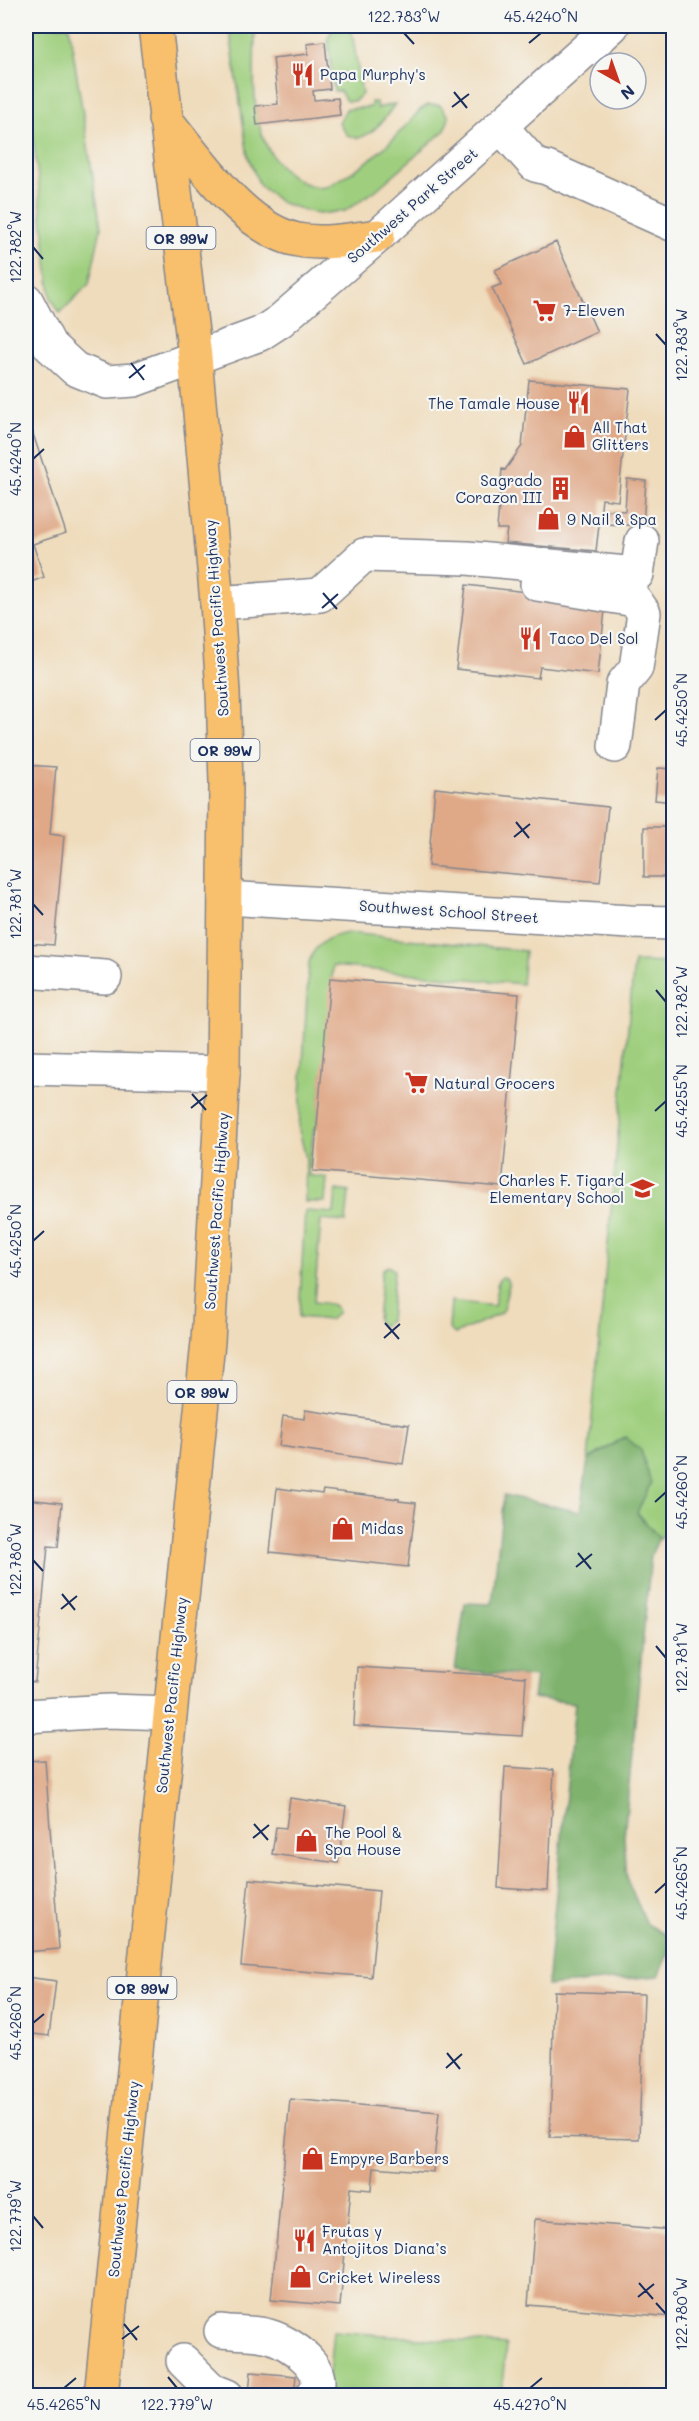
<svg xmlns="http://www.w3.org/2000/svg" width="699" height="2421" font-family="Mali,sans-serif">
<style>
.green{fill:#9fcf7e;stroke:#5d7f6e;stroke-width:1.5}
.forest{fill:#7fb26d;stroke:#4d7066;stroke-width:1.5}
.building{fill:#dfa988}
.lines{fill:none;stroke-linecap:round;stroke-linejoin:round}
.minor-casing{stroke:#85868d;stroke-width:36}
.highway-casing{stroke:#85868d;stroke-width:36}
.minor{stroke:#fff;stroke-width:33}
.highway{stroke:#f8bf6c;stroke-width:33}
.ticks{fill:none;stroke:#1b2f5e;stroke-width:2}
.labels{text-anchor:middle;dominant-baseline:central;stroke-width:4.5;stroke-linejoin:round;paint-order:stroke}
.shield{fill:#f6f6f2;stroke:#5d6b8a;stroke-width:1.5}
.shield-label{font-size:14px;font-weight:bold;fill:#1b2f5e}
.poi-label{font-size:15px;fill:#1b2f5e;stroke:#f6f6f2;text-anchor:start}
.street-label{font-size:15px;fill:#1b2f5e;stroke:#f6f6f2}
.neatline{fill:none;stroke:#1b2f5e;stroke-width:2}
.ticks-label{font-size:15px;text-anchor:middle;fill:#1b2f5e}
</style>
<rect width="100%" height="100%" fill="#f6f6f2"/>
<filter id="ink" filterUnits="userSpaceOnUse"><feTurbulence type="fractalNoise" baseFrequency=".0167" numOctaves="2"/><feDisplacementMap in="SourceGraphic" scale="12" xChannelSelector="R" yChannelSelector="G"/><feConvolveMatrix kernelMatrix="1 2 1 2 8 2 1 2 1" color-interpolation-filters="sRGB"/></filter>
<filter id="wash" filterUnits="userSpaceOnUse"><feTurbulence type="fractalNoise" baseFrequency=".008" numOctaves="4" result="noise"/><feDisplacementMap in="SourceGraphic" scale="24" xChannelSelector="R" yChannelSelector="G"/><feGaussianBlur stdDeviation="1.35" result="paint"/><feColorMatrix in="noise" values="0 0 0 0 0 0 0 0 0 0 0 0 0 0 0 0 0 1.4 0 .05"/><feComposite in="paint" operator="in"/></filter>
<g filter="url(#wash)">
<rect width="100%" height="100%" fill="#efdcbc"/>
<path class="green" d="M26 26H69L101 228 89 284 60 313 51 298 26 71Z
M229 26H260L255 32C254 82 247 148 296 179 303 183 317 189 326 187 331 185 338 180 342 178 375 160 397 136 421 109L428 105H440L449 117 445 130 376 190 345 211 317 214 282 203 260 186 248 157Z
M334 26H351L362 94 355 101H346L340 91H334L328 38Z
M371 102H376L377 108 395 104C385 118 375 134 358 138L347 135 339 123 346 109 371 107Z
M348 933 525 951 522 984 333 966 317 1128H314L308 1175 327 1178 325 1202H305L306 1158 299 1130 309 962C315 943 329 936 348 933Z
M634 962 673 963V1527L659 1538 637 1512 625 1437 588 1460Z
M336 1190 349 1192 346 1222 321 1220 314 1302C324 1304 334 1301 338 1312L329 1320 299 1317 305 1211 334 1213Z
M388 1266 394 1270 390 1321 382 1326 377 1320 382 1271 384 1268Z
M502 1277 506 1278 509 1285 502 1313 455 1334 449 1329 451 1301 494 1306 498 1281Z
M333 2331 506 2345 501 2395 327 2396Z"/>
<path class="forest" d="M625 1437 641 1450 651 1483 637 1513 659 1538 651 1555 624 1837 627 1880 647 1924 673 1939V1943L658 1976 547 1986 575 1703 533 1698 536 1677 455 1670 465 1603 492 1604 504 1495 580 1512 588 1460Z"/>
<g id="blocks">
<path class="building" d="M325 42 330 89 313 91 314 100 338 98 340 115 257 125 255 106 278 104 273 58 308 54 307 44Z
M556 242 597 332 527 364 492 288 502 284 495 270Z
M529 380 630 389 618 501 602 499 596 551 505 543 507 529H497L502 469 505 470 522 446Z
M28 419 66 533 33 544 44 577 26 584V420Z
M627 479 646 481 643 526 606 524 608 510 625 511Z
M466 585 535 593 605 610 598 674 540 667 538 678 456 669Z
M26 765 56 767 50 834 64 836 54 945 26 943Z
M658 768 674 769V802L655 800Z
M435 788 608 807 600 882 428 866Z
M644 827H674V877H644Z
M330 978 519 994 502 1187 313 1171Z
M305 1410 409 1425 403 1464 279 1446 283 1416 304 1419Z
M277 1488 322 1494 323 1490 399 1499V1501L416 1503 408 1567 270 1552Z
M26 1499 62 1503 58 1547 48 1546 35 1682 26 1681Z
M357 1667 526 1677 522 1736 354 1726Z
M45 1760 59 1949 26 1952V1761Z
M505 1767 554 1770 548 1891 498 1888Z
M290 1798 346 1806 338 1863 272 1854 276 1827 286 1828Z
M249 1879 379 1891 371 1977 241 1966Z
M26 1977 56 1981 49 2036 26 2033Z
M554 1991 644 1994 639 2139 550 2137Z
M26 2085H31L27 2119H26Z
M290 2099 439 2112 433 2172 374 2167 372 2190 351 2188 340 2306 271 2300Z
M535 2219 674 2230 673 2317 528 2305Z
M251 2372 296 2376 294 2396 249 2392Z"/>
</g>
</g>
<g filter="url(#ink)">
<use href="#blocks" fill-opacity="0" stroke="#85868d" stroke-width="1.5"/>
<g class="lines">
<defs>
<path id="minor" d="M501 127 535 165 547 168 674 225
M26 300 50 346 75 369 107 382 134 380 260 334 280 321 378 236 612 26
M537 584 635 600 644 613 636 668 623 684 615 746
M217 603 320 595 364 555 467 558 637 574 642 541
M225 898 630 922 674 923
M26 971 105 977
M26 1068 223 1073
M26 1716 109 1711 170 1713
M221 2331C236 2333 255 2332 269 2336 290 2342 334 2371 312 2396
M183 2361 212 2390 227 2396"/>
<path id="highway" d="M165 119C200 161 246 234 304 241 328 244 354 239 378 236
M101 2396 208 1342 223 1073 226 783 223 692 217 603 195 357 155 26"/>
</defs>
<use href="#minor" class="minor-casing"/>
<use href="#highway" class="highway-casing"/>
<use href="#minor" class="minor"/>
<use href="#highway" class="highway"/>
</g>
</g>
<path class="ticks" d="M404 33 414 44M529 43 541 33M454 92 467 108M452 107 469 94M33 247 43 259M656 334 666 345M131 363 144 380M129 378 145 365M33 459 44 449M323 593 337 609M322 608 338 594M655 720 666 710M516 822 529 838M514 837 530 824M33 904 43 915M656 990 666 1002M192 1094 206 1110M191 1108 207 1095M655 1111 666 1101M33 1241 44 1231M385 1323 399 1339M384 1338 400 1324M655 1502 666 1492M578 1553 591 1569M33 1560 43 1571M576 1567 592 1554M62 1594 75 1610M61 1609 77 1596M656 1646 666 1658M254 1824 268 1840M253 1838 269 1825M655 1893 666 1883M33 2023 44 2014M447 2053 460 2069M446 2068 462 2054M33 2216 43 2228M639 2283 653 2299M638 2297 654 2284M656 2303 666 2314M124 2324 137 2340M122 2339 139 2326M168 2377 177 2388M64 2388 76 2378M530 2388 542 2378"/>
<defs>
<symbol id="restaurant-bare" viewBox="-9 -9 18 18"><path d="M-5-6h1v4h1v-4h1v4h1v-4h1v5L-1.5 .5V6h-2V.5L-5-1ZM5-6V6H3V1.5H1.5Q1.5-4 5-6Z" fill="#c8321e" stroke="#f6f6f2" stroke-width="2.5" paint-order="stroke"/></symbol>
<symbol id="supermarket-bare" viewBox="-9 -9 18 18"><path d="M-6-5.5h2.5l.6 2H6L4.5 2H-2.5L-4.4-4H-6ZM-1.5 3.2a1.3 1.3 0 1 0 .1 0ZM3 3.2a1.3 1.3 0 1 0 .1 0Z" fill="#c8321e" stroke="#f6f6f2" stroke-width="2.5" paint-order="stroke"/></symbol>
<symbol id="shop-bare" viewBox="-9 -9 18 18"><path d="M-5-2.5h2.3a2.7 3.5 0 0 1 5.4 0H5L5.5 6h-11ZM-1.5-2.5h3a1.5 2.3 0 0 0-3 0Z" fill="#c8321e" stroke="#f6f6f2" stroke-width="2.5" paint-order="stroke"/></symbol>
<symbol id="building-bare" viewBox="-9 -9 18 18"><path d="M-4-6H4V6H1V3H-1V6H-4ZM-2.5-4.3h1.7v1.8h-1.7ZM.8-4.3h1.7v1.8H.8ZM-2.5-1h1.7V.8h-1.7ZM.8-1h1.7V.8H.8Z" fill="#c8321e" stroke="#f6f6f2" stroke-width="2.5" paint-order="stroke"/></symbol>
<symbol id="school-bare" viewBox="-9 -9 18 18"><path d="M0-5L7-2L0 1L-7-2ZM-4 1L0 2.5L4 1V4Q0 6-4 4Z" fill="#c8321e" stroke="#f6f6f2" stroke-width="2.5" paint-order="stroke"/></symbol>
</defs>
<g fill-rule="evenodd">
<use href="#restaurant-bare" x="286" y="58" width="33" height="33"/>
<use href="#supermarket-bare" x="528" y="294" width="33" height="33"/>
<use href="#restaurant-bare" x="562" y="386" width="33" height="33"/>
<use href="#shop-bare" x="558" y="420" width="33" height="33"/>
<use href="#building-bare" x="544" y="472" width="33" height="33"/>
<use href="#shop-bare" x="532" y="502" width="33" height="33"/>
<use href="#restaurant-bare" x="514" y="622" width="33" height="33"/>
<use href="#supermarket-bare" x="400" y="1066" width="33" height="33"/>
<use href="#school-bare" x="626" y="1172" width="33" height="33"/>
<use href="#shop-bare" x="326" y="1512" width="33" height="33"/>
<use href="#shop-bare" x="290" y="1824" width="33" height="33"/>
<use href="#shop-bare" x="296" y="2142" width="33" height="33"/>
<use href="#restaurant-bare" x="288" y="2224" width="33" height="33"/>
<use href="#shop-bare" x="284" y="2260" width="33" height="33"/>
</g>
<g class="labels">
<g class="shield">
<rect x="146.5" y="227" width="69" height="22" rx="4.5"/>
<rect x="190.5" y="739" width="69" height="22" rx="4.5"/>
<rect x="167.5" y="1381" width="69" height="22" rx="4.5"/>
<rect x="107.5" y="1977" width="69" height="22" rx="4.5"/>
</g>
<g class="shield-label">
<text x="181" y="238">OR 99W</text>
<text x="225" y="750">OR 99W</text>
<text x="202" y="1392">OR 99W</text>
<text x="142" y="1988">OR 99W</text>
</g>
<g class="poi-label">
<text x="320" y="74">Papa Murphy's</text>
<text x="563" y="310">7-Eleven</text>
<text x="560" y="403" text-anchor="end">The Tamale House</text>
<text x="592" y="427">All That<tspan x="592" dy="17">Glitters</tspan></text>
<text x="542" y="480" text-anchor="end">Sagrado<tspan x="542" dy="17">Corazon III</tspan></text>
<text x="567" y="519">9 Nail &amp; Spa</text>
<text x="549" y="638">Taco Del Sol</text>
<text x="434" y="1083">Natural Grocers</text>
<text x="624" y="1180" text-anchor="end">Charles F. Tigard<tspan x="624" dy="17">Elementary School</tspan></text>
<text x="361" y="1528">Midas</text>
<text x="325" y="1832">The Pool &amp;<tspan x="325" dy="17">Spa House</tspan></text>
<text x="330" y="2158">Empyre Barbers</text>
<text x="322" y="2231">Frutas y<tspan x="322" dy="17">Antojitos Diana’s</tspan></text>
<text x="318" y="2277">Cricket Wireless</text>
</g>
<g class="street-label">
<text transform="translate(412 205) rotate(-41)">Southwest Park Street</text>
<text transform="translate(216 618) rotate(-94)">Southwest Pacific Highway</text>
<text transform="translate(449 911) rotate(4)">Southwest School Street</text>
<text transform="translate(216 1211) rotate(-86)">Southwest Pacific Highway</text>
<text transform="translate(171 1695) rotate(-84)">Southwest Pacific Highway</text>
<text transform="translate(123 2179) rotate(-84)">Southwest Pacific Highway</text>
</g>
</g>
<rect width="699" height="2421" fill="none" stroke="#f6f6f2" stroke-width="66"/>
<g transform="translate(618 81) rotate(140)"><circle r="28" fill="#f6f6f2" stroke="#9ea6b7" stroke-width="1.5"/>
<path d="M0-4.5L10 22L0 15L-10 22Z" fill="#c8321e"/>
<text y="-9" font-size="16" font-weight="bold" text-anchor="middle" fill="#1b2f5e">N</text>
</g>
<rect x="33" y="33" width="633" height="2355" class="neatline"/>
<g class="ticks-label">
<text x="404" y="22">122.783°W</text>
<text x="541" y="22">45.4240°N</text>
<text transform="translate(16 247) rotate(-90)" y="5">122.782°W</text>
<text transform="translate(682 345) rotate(-90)" y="5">122.783°W</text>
<text transform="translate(16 459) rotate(-90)" y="5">45.4240°N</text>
<text transform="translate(682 710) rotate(-90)" y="5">45.4250°N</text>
<text transform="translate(16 904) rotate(-90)" y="5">122.781°W</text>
<text transform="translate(682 1002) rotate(-90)" y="5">122.782°W</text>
<text transform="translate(682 1101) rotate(-90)" y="5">45.4255°N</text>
<text transform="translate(16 1241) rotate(-90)" y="5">45.4250°N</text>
<text transform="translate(682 1492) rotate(-90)" y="5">45.4260°N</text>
<text transform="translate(16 1560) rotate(-90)" y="5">122.780°W</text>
<text transform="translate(682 1658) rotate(-90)" y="5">122.781°W</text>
<text transform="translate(682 1883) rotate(-90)" y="5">45.4265°N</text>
<text transform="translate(16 2023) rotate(-90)" y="5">45.4260°N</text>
<text transform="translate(16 2216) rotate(-90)" y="5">122.779°W</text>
<text transform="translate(682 2314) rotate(-90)" y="5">122.780°W</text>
<text x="64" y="2410">45.4265°N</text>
<text x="177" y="2410">122.779°W</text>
<text x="530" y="2410">45.4270°N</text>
</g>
</svg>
